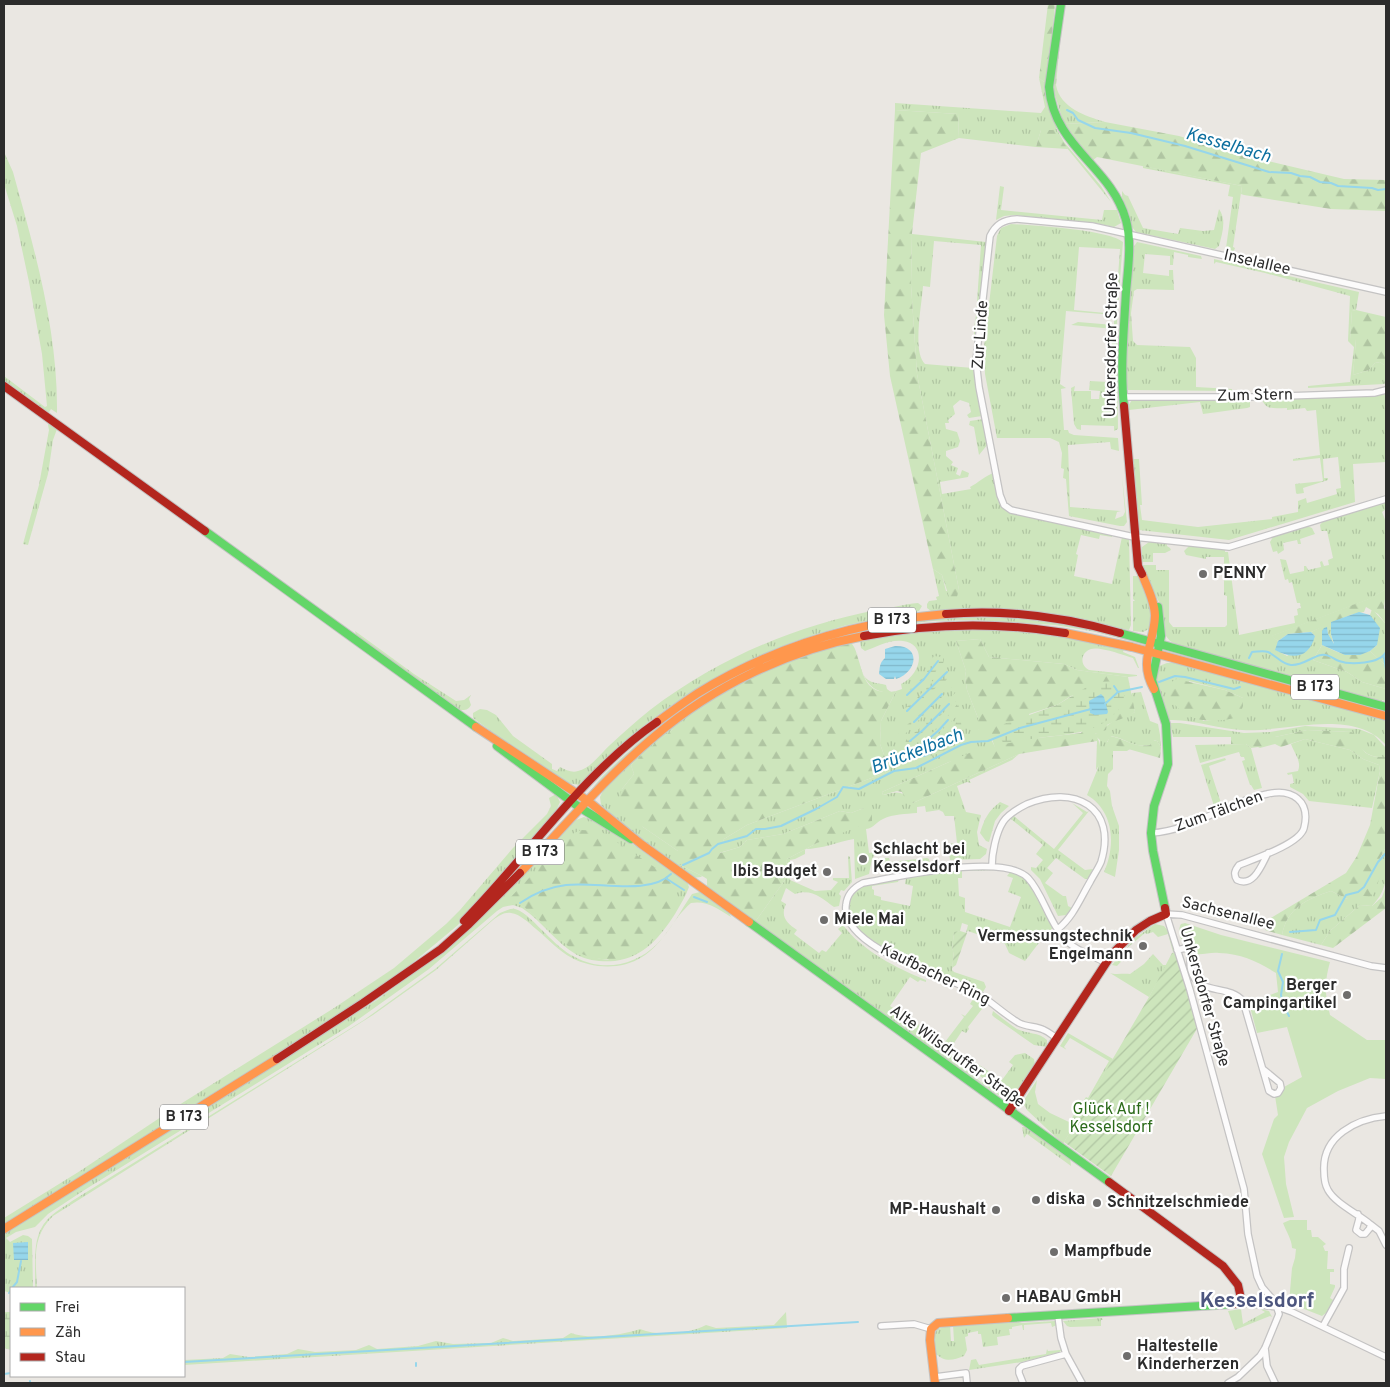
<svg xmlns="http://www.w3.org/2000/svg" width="1390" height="1387" font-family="Overpass,sans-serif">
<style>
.grass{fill:url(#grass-tufts);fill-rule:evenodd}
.forest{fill:url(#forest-firs);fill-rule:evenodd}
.wetland{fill:url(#wetland-marsh)}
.park{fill:#cde5bc}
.garden{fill:url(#garden-furrows)}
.water{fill:url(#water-rules)}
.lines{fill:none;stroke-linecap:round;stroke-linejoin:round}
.stream{stroke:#96d6eb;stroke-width:2}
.street-casing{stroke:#c4c3c3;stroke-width:8}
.fast-casing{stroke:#c4c3c3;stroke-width:10}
.slow-casing{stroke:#c4c3c3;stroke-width:10}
.jam-casing{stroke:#c4c3c3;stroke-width:10}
.street{stroke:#fcfbfb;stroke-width:5.5}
.fast{stroke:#63d668;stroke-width:8}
.slow{stroke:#ff974d;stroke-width:8}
.jam{stroke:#b3261e;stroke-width:8}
.poi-dot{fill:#6e6d6c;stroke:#fff;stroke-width:2}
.labels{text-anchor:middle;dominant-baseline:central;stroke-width:4.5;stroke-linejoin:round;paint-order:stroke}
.shield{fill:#fff;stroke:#6b6b6b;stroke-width:1}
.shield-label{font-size:15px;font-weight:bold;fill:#2c2c2c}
.street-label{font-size:16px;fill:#2c2c2c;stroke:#fff}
.poi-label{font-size:16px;font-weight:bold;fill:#2c2c2c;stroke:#fff;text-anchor:start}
.park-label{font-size:16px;fill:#2c6b1b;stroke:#fff}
.water-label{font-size:18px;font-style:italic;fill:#0d6f9f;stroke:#fff}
.district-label{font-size:21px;font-weight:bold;fill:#4c557e;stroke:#fff}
</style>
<defs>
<pattern id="grass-tufts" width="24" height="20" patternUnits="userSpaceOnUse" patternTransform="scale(1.25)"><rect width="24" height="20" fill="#cde5bc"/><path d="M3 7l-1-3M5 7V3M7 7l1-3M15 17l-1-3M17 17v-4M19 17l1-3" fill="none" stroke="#b0c5a2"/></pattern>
<pattern id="forest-firs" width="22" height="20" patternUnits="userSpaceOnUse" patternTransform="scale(1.25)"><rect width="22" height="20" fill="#cde5bc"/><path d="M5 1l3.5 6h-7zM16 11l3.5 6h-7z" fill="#b0c5a2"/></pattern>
<pattern id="wetland-marsh" width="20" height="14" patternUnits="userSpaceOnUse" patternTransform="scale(1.25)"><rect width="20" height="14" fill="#cde5bc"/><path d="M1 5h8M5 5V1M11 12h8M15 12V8" fill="none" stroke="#b0c5a2"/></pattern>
<pattern id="garden-furrows" width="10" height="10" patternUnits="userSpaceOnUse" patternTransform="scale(1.25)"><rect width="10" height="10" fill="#cde5bc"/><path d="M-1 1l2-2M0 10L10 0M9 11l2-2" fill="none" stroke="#b0c5a2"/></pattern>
<pattern id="water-rules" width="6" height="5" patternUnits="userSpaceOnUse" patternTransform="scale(1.25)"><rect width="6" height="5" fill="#96d6eb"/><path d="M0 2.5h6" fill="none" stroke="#81b8ca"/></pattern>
</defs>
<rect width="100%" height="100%" fill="#eae7e2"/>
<path class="grass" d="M1063 9 1056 85C1060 108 1086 116 1105 122L1064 124 1054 92 1053 86Z
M1039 78 1044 82 1048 81 1059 127 1056 128 1064 142 1101 186 1111 202 1062 142 1055 130H1041L1036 147 959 138 958 114 895 110V103L1041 113 1045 107Z
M4 152 13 172C35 251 58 331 57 413L51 409 48 414 4 382V376L45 407 47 406 42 354 29 282 17 226 4 184Z
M1143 166 1242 186 1233 247 1235 248 1233 253H1229L1226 248 1233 197 1228 196 1230 185 1143 168Z
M1000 186 1004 187 1001 210 1102 220 1104 210H1117L1121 223 1114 227 1095 223 1014 215 1004 216 996 220Z
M1122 191 1125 195 1128 196 1143 228 1178 234 1180 228 1203 231 1214 230 1219 209C1227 220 1222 234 1219 246L1215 249 1136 232 1132 227 1129 213 1122 197Z
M1011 224C1031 225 1110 230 1123 242L1119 290H1117L1120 249 1079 247 1074 310 1116 314 1117 296H1119L1116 335 1114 334V329L1071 325 1078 322 1114 325V315L1066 311 1060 384 1066 388 1061 389 1064 430H1068L1069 433 1074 435 1118 438 1119 451 1111 449 1110 442 1068 445 1070 507 1121 511 1117 512 1115 519 1123 516 1125 512 1122 476 1127 522 1124 526H1120L1069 516 1066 479 1063 478 1064 469 1061 468 1062 453 1059 442 1050 438H997L985 374 984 347 997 236 1001 228Z
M989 228 974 343V329L976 315 981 245 934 241 930 287 923 286C922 304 912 352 925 364L973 368V357L982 416 969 418 967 415 971 412 969 403 960 400 953 406 955 414 948 420 949 423H945L946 429 957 432 960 441 958 447 946 451V456L953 462 951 465 958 468 956 474 960 476 962 470 969 473 968 477 940 482 942 494 971 489 970 487C978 483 986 475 994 473L999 498 1011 512 1112 535V537L1100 535 1099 539 1081 535 1076 554 1078 555 1074 576 1112 584 1122 537 1129 539 1131 625 1129 630 1106 625 931 611 927 608V604L929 601 937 600 936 597 939 596 933 569 942 575 946 591 959 590 917 374 911 285 912 234 986 242Z
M1137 242 1201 256 1202 259 1188 257V255L1174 252 1173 265H1170V256L1145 254 1143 273 1169 276V270H1173L1174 290 1137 289 1134 291 1131 313 1133 341 1137 345 1190 347 1196 358V387L1232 389V391L1128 390 1127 387V328L1133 248Z
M1214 259 1359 292 1356 310 1352 311 1350 339H1356L1353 375 1369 370 1375 363 1380 362 1384 365V384L1308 388V386L1350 382 1354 347 1348 341 1350 296 1265 273 1216 262 1214 264Z
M1111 340 1117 341 1118 429 1114 431V426L1081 425V430L1077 429 1074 424 1071 388 1075 386 1074 391H1091V399H1099L1100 391 1089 390 1090 381 1108 382 1109 370 1107 369 1109 343Z
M1386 393V462L1353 464 1355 502 1229 540 1139 530 1128 432V406L1132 400H1250V407L1247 408 1203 414 1200 402 1129 410 1133 459H1139L1142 505H1140L1142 520 1198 527 1272 519V517L1298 512V501L1306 498 1307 503 1337 494 1336 489 1341 488 1338 457 1323 459 1324 478H1328V480L1303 488 1304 493 1297 494 1296 493 1295 484 1323 481 1320 458 1293 461V459L1320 455 1316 410 1307 411 1305 408 1287 410V408C1277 408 1265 411 1262 399Z
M983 419 988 444 979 455 974 427 969 425 970 421Z
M49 423 57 429 53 440 48 474 28 545 23 544 39 485 49 430 48 425Z
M1386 501V509L1382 512 1386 522V589L1372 598 1272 636 1278 641 1276 650 1287 656 1315 636 1311 632 1331 622V634L1334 646 1328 634 1327 628 1322 631V645L1313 660 1347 672 1362 682 1386 689V701L1382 700V702L1176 644 1170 641 1166 636 1161 606 1147 578 1143 566 1144 565H1156V570H1169V622L1173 627H1225L1227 625V596L1224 595V557H1206V559L1186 555 1184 551 1189 546 1225 550V552H1228L1239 635 1295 623 1294 616 1298 615 1297 609 1301 608 1300 603H1297L1292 582 1289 583 1288 579 1285 580 1280 559 1286 560 1290 574 1304 571V566H1306L1308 570 1321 567 1320 562 1322 561 1324 566 1329 565 1328 560 1333 558 1327 531H1321L1320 525 1323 521Z
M1307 526 1312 528 1315 534 1300 539 1301 544H1298L1297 540 1283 543 1284 550 1278 554 1277 551 1273 552 1270 542 1273 537Z
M1149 542 1167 544V546L1170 548 1171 550 1165 553H1153V562H1142V547Z
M1133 576H1138C1147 601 1154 601 1149 629L1143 632 1133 631V601H1135L1133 599Z
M918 603 922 606 919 611C909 615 899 615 889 617 869 620 849 624 830 630 753 652 682 691 622 744 609 756 597 769 584 782L579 785 567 783 521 753 473 718V713L480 709 487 710 496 715 513 736 552 764V769L557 771 560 767C566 770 572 773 578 771 590 769 601 753 610 745 623 733 636 721 650 710 717 659 794 626 877 610 891 608 904 604 918 603Z
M1372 609 1386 624V666L1370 651 1377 645 1370 615Z
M955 617 1021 618 1071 625 1127 638V640L1096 632 1055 625 975 620 933 621 890 626 833 638 797 650 723 684 589 793C601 775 621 759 637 744 705 682 799 638 890 624 912 620 933 619 955 617Z
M995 628 1081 639 1124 649 1123 652 1135 657 1139 668H1138L1133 658C1124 655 1099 646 1091 649 1081 652 1079 665 1089 670L1137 675V676L1128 677 1077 670 1064 664 989 657 980 639 956 641 966 671 965 677 967 690 978 718V729L991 739 997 751 949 762 882 792 883 795C900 791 901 791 913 803L1019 754 1012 760 969 780 971 783 967 782 957 786 966 812 981 815 977 832 979 845 987 849 986 854 980 859 950 860 948 844 957 843 954 816H945L943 812 939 810 926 812 925 806 917 807V813C906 814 893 814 883 819 876 822 874 828 866 829L869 853 876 852 872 859 869 874 855 879 854 839C837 842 822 849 805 849V854L795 859 790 860V880L815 891 831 890 838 882 833 880V878H849L848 856 850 857 852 882 844 891 841 890 839 894 841 896 839 906 834 907C822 898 811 888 795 894L786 888 781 901 786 904C780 917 787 923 797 930L794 934 819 953 822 950 826 952 842 933 838 929 843 925C861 950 898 969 926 980V982L920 980 918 982 910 977 890 1006 945 1042 964 1017 961 1014 965 1016 973 1006 970 1004 973 999 985 1005 968 1027 969 1029 966 1033 962 1031 952 1046 954 1048 952 1058 982 1083 984 1079 962 1062V1055H964L1002 1080 1013 1065 1009 1062 1015 1055 1025 1053 1034 1059 1035 1065 1017 1093 1006 1097 998 1095 940 1055 755 922 785 880 787 859 817 843 864 808 851 813 840 811 783 834 747 840 740 847 719 853 724 839 747 825 890 771 880 744 881 721 896 691 902 689 901 684C922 674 927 644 903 641 890 639 876 647 865 651L861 648 860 641 915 630Z
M355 631 414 674 456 701 464 700 471 695 469 699 471 705C468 710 466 710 460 710L356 635Z
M850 642C861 651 856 674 870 681 875 684 881 683 886 685L887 689 891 692C868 695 860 671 857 653L672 730 631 765 634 774 622 789 643 827 678 851 680 865 702 876 701 877 692 878 628 828 601 805 600 797 604 789 646 748 695 710 746 680 799 657Z
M1169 653 1275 679 1386 710V712L1257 679Z
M1167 663H1175L1383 719 1386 722V745C1352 707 1286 733 1242 730 1218 729 1193 719 1169 720L1159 694 1155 677 1159 666ZM1189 681 1225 690 1243 698 1212 720 1203 721Z
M1141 692 1150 721 1158 724 1160 735 1161 747 1157 741 1154 740 1150 745C1132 748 1128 739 1111 736L1107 742 1130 749 1127 751H1113V769L1108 774 1107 786 1110 791 1112 806 1119 826V850L1115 877 1104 872C1116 845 1114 811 1087 795L1098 768 1100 740 1094 735 1112 722 1135 712 1131 697 1132 693Z
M1170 723H1180L1244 733 1270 732 1305 726 1359 729 1374 735 1386 748V757C1365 758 1360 749 1351 732L1307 730 1275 737H1173Z
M1305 739 1350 750 1363 759 1379 765 1380 771 1372 808 1309 801 1303 794 1290 787V784L1294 783 1292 774 1288 775 1287 773 1298 771C1302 761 1294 753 1291 744Z
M1246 744 1251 748 1262 788 1254 790 1251 785H1250L1242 761 1245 760 1244 757H1241L1239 752 1200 763 1195 745Z
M1225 758 1226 760 1209 766 1221 803 1214 806 1201 765Z
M556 794 560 802 553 817 517 855 458 925 398 975 365 999 287 1048 4 1224V1218L80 1171 179 1105 334 1008 394 968 446 924 460 910 513 848 547 814 551 806 549 798Z
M1000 802 1009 806 1001 813 995 821 989 842 986 841 980 833C984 820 988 811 1000 802Z
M1072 803 1087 812 1089 811 1058 850 1085 870 1093 869 1088 879H1085L1056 858 1047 868 1053 873 1045 883 1063 896H1066L1068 906 1072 908 1066 915 1058 916 1040 879 1031 870V867L1036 868 1043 860 1036 854 1043 845 1011 819 1014 816 1054 849 1083 813Z
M584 817 592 820 631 843 687 882 689 887C686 896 680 905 675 914 660 937 644 957 615 961 602 962 589 961 577 955 556 943 542 921 522 908L513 905 503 907 497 911 429 969 349 1026 86 1189 48 1214 35 1227 16 1232 6 1238 10 1242 23 1235 28 1236 32 1239 33 1288H11V1293L4 1291V1234L377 1000 411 975 504 895 576 820ZM671 888 674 896 608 960C565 955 553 927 521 905Z
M1386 847C1386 873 1390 887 1372 906L1360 905 1330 931 1321 945 1282 935C1287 908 1307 899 1331 891L1347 899 1376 867Z
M882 858H889L890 862 927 858 929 859 930 864 885 872 882 870V866L880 862Z
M966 869 1001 870 962 871V878H958L959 896 965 898V912L1010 927 1021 897 1008 892 1013 878 1007 876 1011 871 1027 880 1053 928 1045 935 1025 961 1009 953 1005 944 968 931 966 933 968 925 962 923 960 931 954 933 952 951H954L952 970 954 972 984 982 986 987 983 992C955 977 845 946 849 906 852 882 881 882 899 879L898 882 872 886V889L874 890V895L881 897V900L910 906 913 886 905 884 906 878Z
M700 892 729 913 731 917C719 909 706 900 691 903 672 919 664 944 642 957 622 970 593 969 572 958 559 951 548 939 536 929 529 923 520 914 511 913 504 912 499 916 493 920L436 970 373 1015 53 1216C31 1237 36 1261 37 1288H35C36 1266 31 1237 47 1220 54 1212 64 1207 72 1201L364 1020 435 969 500 913C505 911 510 908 515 909 526 912 537 926 545 933 554 942 564 952 575 957 602 972 635 966 657 944 671 930 681 910 692 894Z
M1155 924 1164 926 1169 932 1176 952H1173L1168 934 1158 937 1153 932 1147 934 1145 933 1126 949 1129 953 1117 966 1112 965 1135 938Z
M1153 954 1163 965H1167L1149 997 1110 973C1115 975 1124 973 1130 974L1144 964Z
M993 1011C1001 1017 1009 1024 1017 1029 1027 1034 1039 1032 1047 1040V1047L1034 1045 994 1017 992 1015Z
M1068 1033 1113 1059 1063 1144 1027 1110 1023 1103 1024 1100 1037 1080 1035 1092 1038 1104 1050 1113 1069 1122 1086 1097 1088 1098 1109 1061 1070 1038 1064 1047 1067 1050 1060 1046Z
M1022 1127H1025L1070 1158 1071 1166 1027 1134 1024 1138Z
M1241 1309 1243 1324 1265 1312 1260 1309 1269 1311 1272 1317 1270 1316 1235 1330 1228 1311Z
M786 1312 787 1328 184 1365V1360L223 1358 230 1354 249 1357 287 1354 298 1349 315 1352 356 1350 369 1345 377 1349 418 1346 436 1341 453 1344 491 1343 503 1338 513 1341 563 1338 571 1333C588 1340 623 1335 640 1329 659 1337 688 1334 706 1325L716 1328 774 1325Z
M1102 1318 1103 1320H1101V1326L1070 1327 1067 1326 1063 1321Z
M1015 1321 1022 1323 1055 1321 1057 1325 1052 1327 1051 1323 1024 1325V1330H1023L1022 1325 1012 1327V1329H1009L1010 1335 997 1337 998 1345 983 1347 981 1334H978V1331L968 1333V1336L965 1337 967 1350 964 1356C952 1361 944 1362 935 1353L934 1334 938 1329 950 1325 951 1341H954L953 1325Z
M1062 1348 1060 1352 1022 1362 969 1370 971 1360 976 1359 979 1365 1046 1354 1047 1349 1048 1351 1060 1350Z"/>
<path class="forest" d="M1048 4H1055L1048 81 1044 82 1039 78Z
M895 110 958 114 959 138 921 153 912 233 911 285 917 374 959 590 956 600H950L942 575 933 569 890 376 884 315Z
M1105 122 1179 136 1239 154 1344 179 1386 180V211L1331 209 1244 195 1241 194 1242 186 1097 157 1092 161 1070 135 1064 124Z
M1041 130H1055L1068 149 1036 147Z
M1356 310 1386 317V383L1384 384V365L1380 362 1375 363 1369 370 1353 375 1356 339H1350L1352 311Z
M1386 589 1384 608 1386 612V624L1378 614 1366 607 1364 612 1350 615 1311 632 1288 634 1278 641 1271 636 1371 598Z
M980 639 989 657 1064 664 1077 670 1128 677 1135 712C1126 718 1116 720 1107 725L1106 730 1095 734C1102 743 1103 761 1096 770L1097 741 1019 754 913 803 906 801 902 792 897 791 883 795 882 792 976 750 996 751 992 739 982 738 978 729V718L967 690 965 677 966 671 956 641ZM1122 681 1081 733 1038 738 1029 714 1057 705 1071 696Z
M847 643C867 652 853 699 896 691L881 721 880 744 890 771 747 825 724 839 720 853 740 847 747 840 783 834 840 811 851 813 864 808H872V821L817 843 787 859 785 880 755 922 707 886V879L704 877 680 865 675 859 678 851 643 827 617 804 622 789 634 774 631 765C680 720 736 680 799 658 815 652 831 648 847 643Z
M1322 645C1342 654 1348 659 1370 651L1386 666V689L1362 682 1347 672 1313 660Z
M1176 679 1225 690 1243 698V706L1239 717C1207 725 1176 722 1166 686Z
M1307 730 1351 732 1358 736C1360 753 1369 758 1386 757V847L1376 866 1382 869 1377 886 1370 897 1357 895 1347 899 1331 891C1307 899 1287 908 1282 935L1265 930 1269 919 1346 873 1357 856 1370 825 1380 771 1379 765 1363 759 1350 750 1305 739 1281 747 1275 744 1260 748 1258 747 1251 748 1246 744H1231V737H1275Z
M1110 736C1127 739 1133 748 1150 745L1153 740 1157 741 1161 747 1160 758 1107 743Z
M581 830 600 831 674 880C671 890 673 895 679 903 670 919 659 937 644 948 622 965 589 962 568 946 557 938 547 927 537 918 532 914 527 909 522 906 517 903 513 904 509 899L570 835Z
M1386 886V908L1333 948 1321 945 1330 931 1360 905 1372 906 1382 897Z"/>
<path class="wetland" d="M934 656 942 657 944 659 943 664 912 696 905 697C910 686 921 682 927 672 930 666 930 661 934 656Z
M947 669C952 681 941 683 933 690 929 694 928 700 924 704 918 710 910 714 902 716L900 713 918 697 941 672Z
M954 681 952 687 903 736 898 734C907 723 921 715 931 704 939 696 944 688 954 681Z
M1122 681 1125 702C1101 735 1074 733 1038 738 1027 739 1015 742 1004 744L999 736 1004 724 1057 705 1095 682Z
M957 691V700L909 745H905L906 740 928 721Z
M959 702 958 715 916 754 911 750 938 728Z
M960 719 962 725V736C951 748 937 757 920 757L939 741Z
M4 1312H11V1350L4 1348Z"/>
<path class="park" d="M1185 923 1221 935 1330 962C1324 983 1325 995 1330 1015L1367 1040H1386V1079L1370 1078 1338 1091 1307 1108 1289 1142 1284 1157 1286 1184 1294 1217 1284 1218 1262 1154 1274 1119 1278 1115 1275 1096 1281 1094 1284 1087 1302 1077 1287 1027 1257 1033 1249 1003 1278 992 1276 973C1256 961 1243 954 1219 953 1211 952 1203 955 1195 954L1192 946C1189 945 1186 945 1184 943 1179 939 1178 928 1181 924Z
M1290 1220H1307V1230H1311L1312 1237H1318L1326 1244 1323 1246 1325 1251H1328L1327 1269H1334V1272H1330V1284L1335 1285V1287L1330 1298 1335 1301 1327 1312 1322 1316 1289 1303 1292 1268 1295 1258 1296 1249 1292 1248C1292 1240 1286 1231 1283 1223Z"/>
<path class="garden" d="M960 931 967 933 956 965 952 968 954 952 952 951 954 932Z
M1176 952 1186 981V991L1189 993 1198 1027 1111 1176 1064 1142 1149 997 1172 953Z"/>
<path class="water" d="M1359 612 1370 615 1380 628 1377 645 1370 651 1360 655H1345L1322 645V631L1324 628 1327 627 1328 634 1334 644 1331 634V622Z
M1311 632 1315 636C1309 658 1294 660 1275 650L1278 641 1288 634Z
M895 646C921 645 918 672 896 679L895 676 894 679H886L879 674C880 668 879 663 885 658V649Z
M1101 694 1104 697 1108 712 1107 714 1095 715 1090 713 1089 701Z
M28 1242V1260H14L13 1243Z"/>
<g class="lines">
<path class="stream" d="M1067 110 1073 113 1078 120 1095 128 1131 133 1185 146 1269 172 1291 173 1300 176 1310 177 1320 182 1331 183 1338 186 1372 188 1378 190 1386 189
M1384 657 1386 669
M1249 658 1252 652C1257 652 1263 650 1268 652 1277 656 1281 664 1291 665 1302 666 1311 657 1321 655 1328 653 1333 659 1339 661 1350 665 1380 664 1386 652
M1159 682 1175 676 1185 677 1234 689 1240 687
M1114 686 1118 692
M907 695 924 679 938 661
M1105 704 1118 692 1142 687
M907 711 947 672
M914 722 942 694
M910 741 923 730 949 704
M916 750 938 731 948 720
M924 756C938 751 950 742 958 730
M683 865 709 853 712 849 718 844 747 836 756 829H765L781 826 816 809 837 797 843 787 859 789 894 771 916 768 961 745 971 742 988 741 1020 728 1091 709
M667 879 684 890
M694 897 707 902
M520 903C533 894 549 887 566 885 596 881 649 896 671 874
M1290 932 1316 930 1320 920 1335 915 1346 895 1358 892 1364 887 1378 862 1386 853
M1282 954 1278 971 1283 982 1281 995 1283 1004 1289 1016
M12 1288 17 1282 21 1261
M9 1293 11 1290
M184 1362 858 1322
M416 1363V1366
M4 1374 11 1373
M30 1381V1383"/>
<defs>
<path id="street" d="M1386 292 1092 226 1017 219C1003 220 996 224 990 236L976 361 979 387 1000 495 1004 505 1011 510 1134 537 1229 547 1386 499
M1123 397H1254L1374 393 1386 390
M1151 833C1192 831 1227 802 1267 794 1292 788 1311 801 1304 828 1300 844 1254 859 1239 865 1235 870 1233 874 1237 880 1254 888 1262 864 1268 853
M992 866C992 853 996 833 1003 822 1008 814 1019 808 1027 804 1074 784 1118 807 1101 862 1098 869 1093 876 1090 882 1080 899 1073 917 1058 929
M1177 950 1186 948 1190 950C1191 956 1189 963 1191 970 1198 997 1228 983 1243 1001L1269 1091 1274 1094 1278 1093 1281 1088 1280 1083 1263 1069
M1057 1038C1053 1036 1049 1032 1044 1030 1036 1026 1027 1027 1019 1023 1002 1013 989 999 972 990 943 976 840 947 846 905 847 894 853 888 863 883 898 877 1003 852 1028 878 1044 895 1049 925 1069 943 1079 952 1094 956 1106 963
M1358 1214 1359 1219 1356 1230 1361 1234H1365L1370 1228V1224C1358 1214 1335 1203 1328 1190 1325 1185 1324 1177 1324 1171 1322 1136 1356 1119 1386 1116
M1370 1224 1379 1231 1386 1245
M1242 1303 1278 1307 1292 1312 1386 1357
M1058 1316 1061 1338 1066 1354
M881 1326 914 1324 931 1329
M1323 1326 1344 1288V1269L1349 1248
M1265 1348 1267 1366 1275 1383
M935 1377 966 1373 967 1383
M1023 1383 1019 1373V1369L1022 1366 1066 1354 1082 1383
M1228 1383 1238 1377 1260 1356 1265 1348 1279 1314 1275 1302 1262 1287 1257 1276 1248 1234 1244 1189 1190 990 1166 914 1182 915 1371 966 1386 968"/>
<path id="fast" d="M1061 4 1049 87C1054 148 1111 166 1126 220 1132 242 1128 269 1126 292 1124 329 1120 368 1124 406
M205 531 476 727
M1158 607 1161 636 1152 680 1166 724 1168 764 1154 806 1151 833 1153 851 1165 908
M1120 633 1386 707
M497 746 579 807 631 839
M749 922 1109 1182
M1008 1318 1233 1304"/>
<path id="slow" d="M1142 574C1147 587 1155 602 1155 616 1154 644 1138 661 1154 689
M1065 633 1132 647 1386 716
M657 722C671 712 684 702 698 693 774 646 857 622 946 614
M476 727 588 801 641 844 749 922
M520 873C564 827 606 777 655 736 714 686 788 650 864 636
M4 1229 277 1059
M935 1383 930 1340 931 1329 938 1323 1008 1318"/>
<path id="jam" d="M4 386 205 531
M1124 406 1138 566 1142 574
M946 614C1004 609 1064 617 1120 633
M864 636C931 623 998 622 1065 633
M464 921C527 857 583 773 657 722
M277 1059 363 1003 441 949 469 924 520 873
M1009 1111 1112 954 1136 930 1150 921 1166 914 1165 908
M1109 1182 1223 1266 1238 1285 1242 1303 1233 1304"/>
</defs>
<use href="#street" class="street-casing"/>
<use href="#fast" class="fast-casing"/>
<use href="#slow" class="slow-casing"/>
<use href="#jam" class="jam-casing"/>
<use href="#street" class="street"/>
<use href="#fast" class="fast"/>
<use href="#slow" class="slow"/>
<use href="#jam" class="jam"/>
</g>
<g class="poi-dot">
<circle cx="1203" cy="574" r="5"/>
<circle cx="863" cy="859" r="5"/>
<circle cx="827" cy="872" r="5"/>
<circle cx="824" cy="920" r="5"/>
<circle cx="1143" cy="946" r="5"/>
<circle cx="1347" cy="995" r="5"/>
<circle cx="1036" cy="1200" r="5"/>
<circle cx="1097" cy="1203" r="5"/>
<circle cx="996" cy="1210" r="5"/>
<circle cx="1054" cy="1252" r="5"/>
<circle cx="1006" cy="1298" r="5"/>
<circle cx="1127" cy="1356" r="5"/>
</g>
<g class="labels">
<g class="shield">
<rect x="868" y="607.5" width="48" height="25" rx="4"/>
<rect x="1291" y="674.5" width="48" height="25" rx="4"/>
<rect x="516" y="839.5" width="48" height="25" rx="4"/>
<rect x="160" y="1104.5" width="48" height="25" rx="4"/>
</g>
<g class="shield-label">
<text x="892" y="620">B 173</text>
<text x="1315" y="687">B 173</text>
<text x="540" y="852">B 173</text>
<text x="184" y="1117">B 173</text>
</g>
<g class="street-label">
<text transform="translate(1257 263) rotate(13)">Inselallee</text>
<text transform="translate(981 335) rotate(-86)">Zur Linde</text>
<text transform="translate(1112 345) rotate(-89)">Unkersdorfer Straße</text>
<text transform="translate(1255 396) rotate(-1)">Zum Stern</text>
<text transform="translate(1219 812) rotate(-20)">Zum Tälchen</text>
<text transform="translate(1228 914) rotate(14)">Sachsenallee</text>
<text transform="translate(935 975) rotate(26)">Kaufbacher Ring</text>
<text transform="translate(1204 997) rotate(74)">Unkersdorfer Straße</text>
<text transform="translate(957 1057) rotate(36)">Alte Wilsdruffer Straße</text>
</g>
<g class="poi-label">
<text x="1213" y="574">PENNY</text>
<text x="873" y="850">Schlacht bei<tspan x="873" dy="18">Kesselsdorf</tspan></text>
<text x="817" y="872" text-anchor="end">Ibis Budget</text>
<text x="834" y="920">Miele Mai</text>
<text x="1133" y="937" text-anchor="end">Vermessungstechnik<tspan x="1133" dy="18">Engelmann</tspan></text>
<text x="1337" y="986" text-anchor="end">Berger<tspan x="1337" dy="18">Campingartikel</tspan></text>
<text x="1046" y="1200">diska</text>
<text x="1107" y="1203">Schnitzelschmiede</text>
<text x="986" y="1210" text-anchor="end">MP-Haushalt</text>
<text x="1064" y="1252">Mampfbude</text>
<text x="1016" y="1298">HABAU GmbH</text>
<text x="1137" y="1347">Haltestelle<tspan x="1137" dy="18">Kinderherzen</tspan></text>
</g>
<g class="park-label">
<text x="1111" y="1110">Glück Auf !<tspan x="1111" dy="18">Kesselsdorf</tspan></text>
</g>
<g class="water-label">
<text transform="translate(1228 146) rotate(16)">Kesselbach</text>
<text transform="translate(917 752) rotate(-21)">Brückelbach</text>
</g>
<g class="district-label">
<text x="1257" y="1301">Kesselsdorf</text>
</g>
</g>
<rect width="1390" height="1387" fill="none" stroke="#2c2c2c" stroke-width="10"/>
<rect x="10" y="1287" width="175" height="90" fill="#ffffff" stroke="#ababab"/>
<rect x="20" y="1303" width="25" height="8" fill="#63d668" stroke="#ababab"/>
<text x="55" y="1312" font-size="15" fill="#2c2c2c">Frei</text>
<rect x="20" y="1328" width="25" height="8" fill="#ff974d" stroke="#ababab"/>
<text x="55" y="1337" font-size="15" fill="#2c2c2c">Zäh</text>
<rect x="20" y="1353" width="25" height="8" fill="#b3261e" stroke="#ababab"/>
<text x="55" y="1362" font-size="15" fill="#2c2c2c">Stau</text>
</svg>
